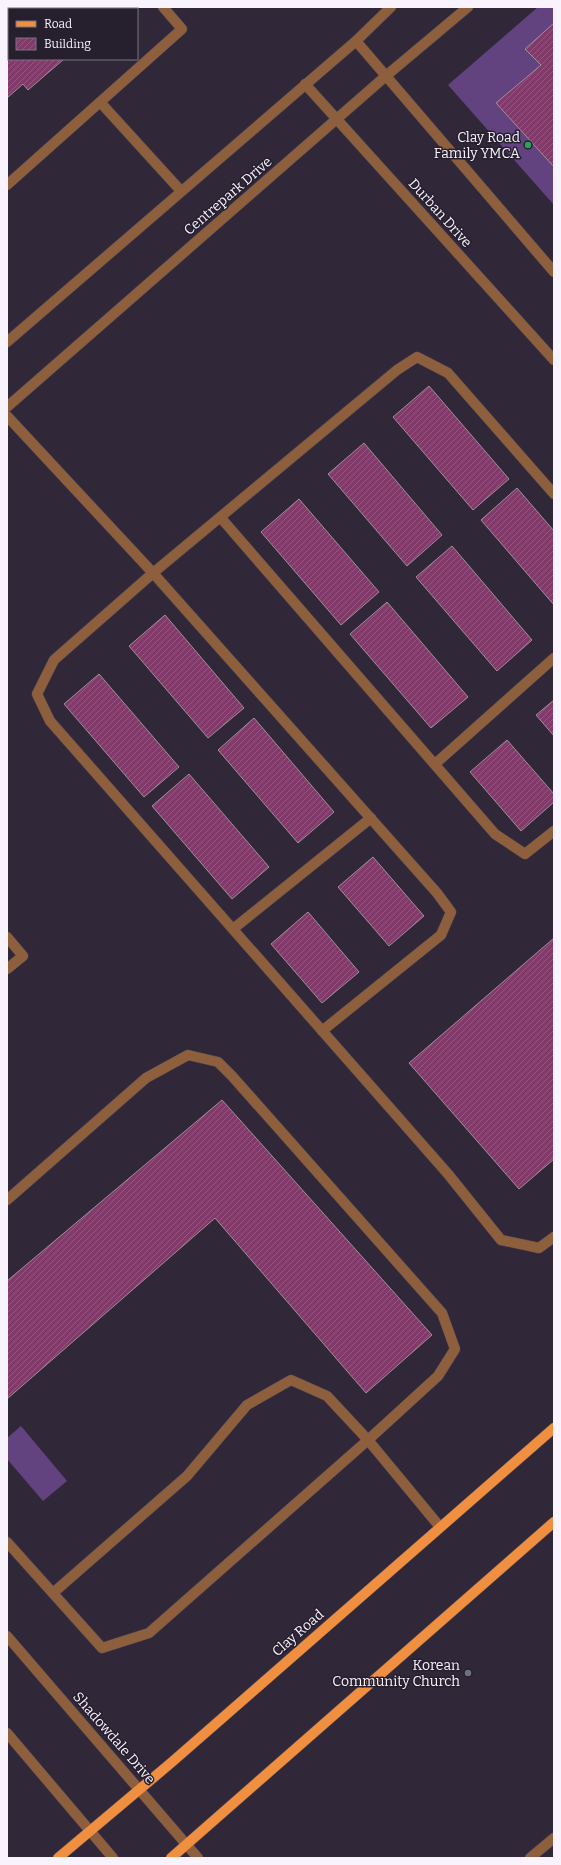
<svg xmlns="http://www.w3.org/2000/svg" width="561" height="1865" font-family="Bitter,serif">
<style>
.garden{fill:#634280}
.building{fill:url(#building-hatch);stroke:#a18d99}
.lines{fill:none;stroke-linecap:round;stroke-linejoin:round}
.service-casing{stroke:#4c4454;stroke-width:11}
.minor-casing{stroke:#4c4454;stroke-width:11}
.tertiary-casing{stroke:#4c4454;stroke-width:11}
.primary-casing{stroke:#4c4454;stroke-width:11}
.service{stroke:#8e5f3c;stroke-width:10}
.minor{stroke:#8e5f3c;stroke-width:10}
.tertiary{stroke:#8e5f3c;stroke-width:10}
.primary{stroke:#f08f3f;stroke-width:10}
.leisure-dot{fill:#2e9e5b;stroke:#261f2e;stroke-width:1.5}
.worship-dot{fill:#6b7280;stroke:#261f2e;stroke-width:1.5}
.labels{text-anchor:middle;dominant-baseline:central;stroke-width:3;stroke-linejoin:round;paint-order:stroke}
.poi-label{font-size:14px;fill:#f8f3fd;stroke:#261f2e;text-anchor:end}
.street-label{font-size:14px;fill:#f8f3fd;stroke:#261f2e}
</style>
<defs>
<pattern id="building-hatch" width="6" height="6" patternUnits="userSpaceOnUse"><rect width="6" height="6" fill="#813a69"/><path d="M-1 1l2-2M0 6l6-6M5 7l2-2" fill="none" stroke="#94577f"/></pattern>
</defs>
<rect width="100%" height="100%" fill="#302838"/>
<path class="garden" d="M538 7H554V205L448 85Z
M21 1426 67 1481 43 1501 7 1459V1438Z"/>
<path class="building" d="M7 7H81L83 9H9V59H64L28 90 23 84 7 98Z
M554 23V167L496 103 541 65 525 49Z
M429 386 509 479 473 510 393 417Z
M364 443 442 535 407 566 328 474Z
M517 488 554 531V605L481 520Z
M299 499 379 592 341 625 261 532Z
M452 546 532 640 497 671 416 577Z
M387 602 468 697 431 728 350 634Z
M165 615 244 708 208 738 129 646Z
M99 674 179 767 144 797 64 704Z
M554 700V736L536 715Z
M254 718 334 812 298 843 218 750Z
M507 740 554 794V802L521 831 470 772Z
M189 774 269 867 232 899 152 806Z
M373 857 424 916 389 946 338 887Z
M308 912 359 972 322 1003 271 944Z
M554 938V1159L519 1189 409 1063Z
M222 1100 432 1335 366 1393 215 1218 7 1399V1281Z"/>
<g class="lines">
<defs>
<path id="service" d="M100 102 181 191
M7 185 182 29 163 7
M7 416 153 573 437 893 451 912 441 935 322 1031
M554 494 448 373 417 357 397 370 153 573 54 660 37 694 50 721 448 1174 501 1240 539 1248 554 1237
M221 518 495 834 525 854 554 831
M435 764 554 658
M233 929 371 818
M7 1200 146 1078 188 1055 218 1062 232 1076 442 1313 455 1349 438 1376 368 1440 149 1633 102 1648 7 1542
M53 1593 187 1476 247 1405 291 1380 327 1396 368 1440 440 1527
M530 1858 554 1838"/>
<path id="minor" d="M7 937 23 956 7 969"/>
<path id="tertiary" d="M356 41 554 272
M305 84 554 360
M7 342 356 41 391 7
M7 407 387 75 468 7
M7 1636 198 1858
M7 1733 113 1858"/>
<path id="primary" d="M58 1858 172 1762 554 1428
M171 1858 554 1522"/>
</defs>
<use href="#service" class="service-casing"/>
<use href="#minor" class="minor-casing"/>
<use href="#tertiary" class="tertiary-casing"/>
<use href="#primary" class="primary-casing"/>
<use href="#service" class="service"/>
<use href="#minor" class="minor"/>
<use href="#tertiary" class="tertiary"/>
<use href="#primary" class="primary"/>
</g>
<circle class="leisure-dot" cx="528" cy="145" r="4"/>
<circle class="worship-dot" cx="468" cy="1673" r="4"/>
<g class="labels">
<g class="poi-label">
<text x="520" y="137">Clay Road<tspan x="520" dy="16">Family YMCA</tspan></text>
<text x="460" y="1665">Korean<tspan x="460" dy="16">Community Church</tspan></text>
</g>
<g class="street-label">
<text transform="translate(228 196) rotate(-41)">Centrepark Drive</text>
<text transform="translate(440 213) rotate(48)">Durban Drive</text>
<text transform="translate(298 1633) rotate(-41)">Clay Road</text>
<text transform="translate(114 1738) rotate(49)">Shadowdale Drive</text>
</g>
</g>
<rect width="561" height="1865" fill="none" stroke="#f8f3fd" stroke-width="16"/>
<rect x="8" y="8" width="130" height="52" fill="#261f2e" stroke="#7a7481"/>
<rect x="16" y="21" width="20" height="6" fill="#f08f3f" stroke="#7a7481"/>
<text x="44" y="28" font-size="12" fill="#f8f3fd">Road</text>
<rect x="16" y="38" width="20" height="12" fill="url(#building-hatch)" stroke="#7a7481"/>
<text x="44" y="48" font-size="12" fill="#f8f3fd">Building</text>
</svg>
